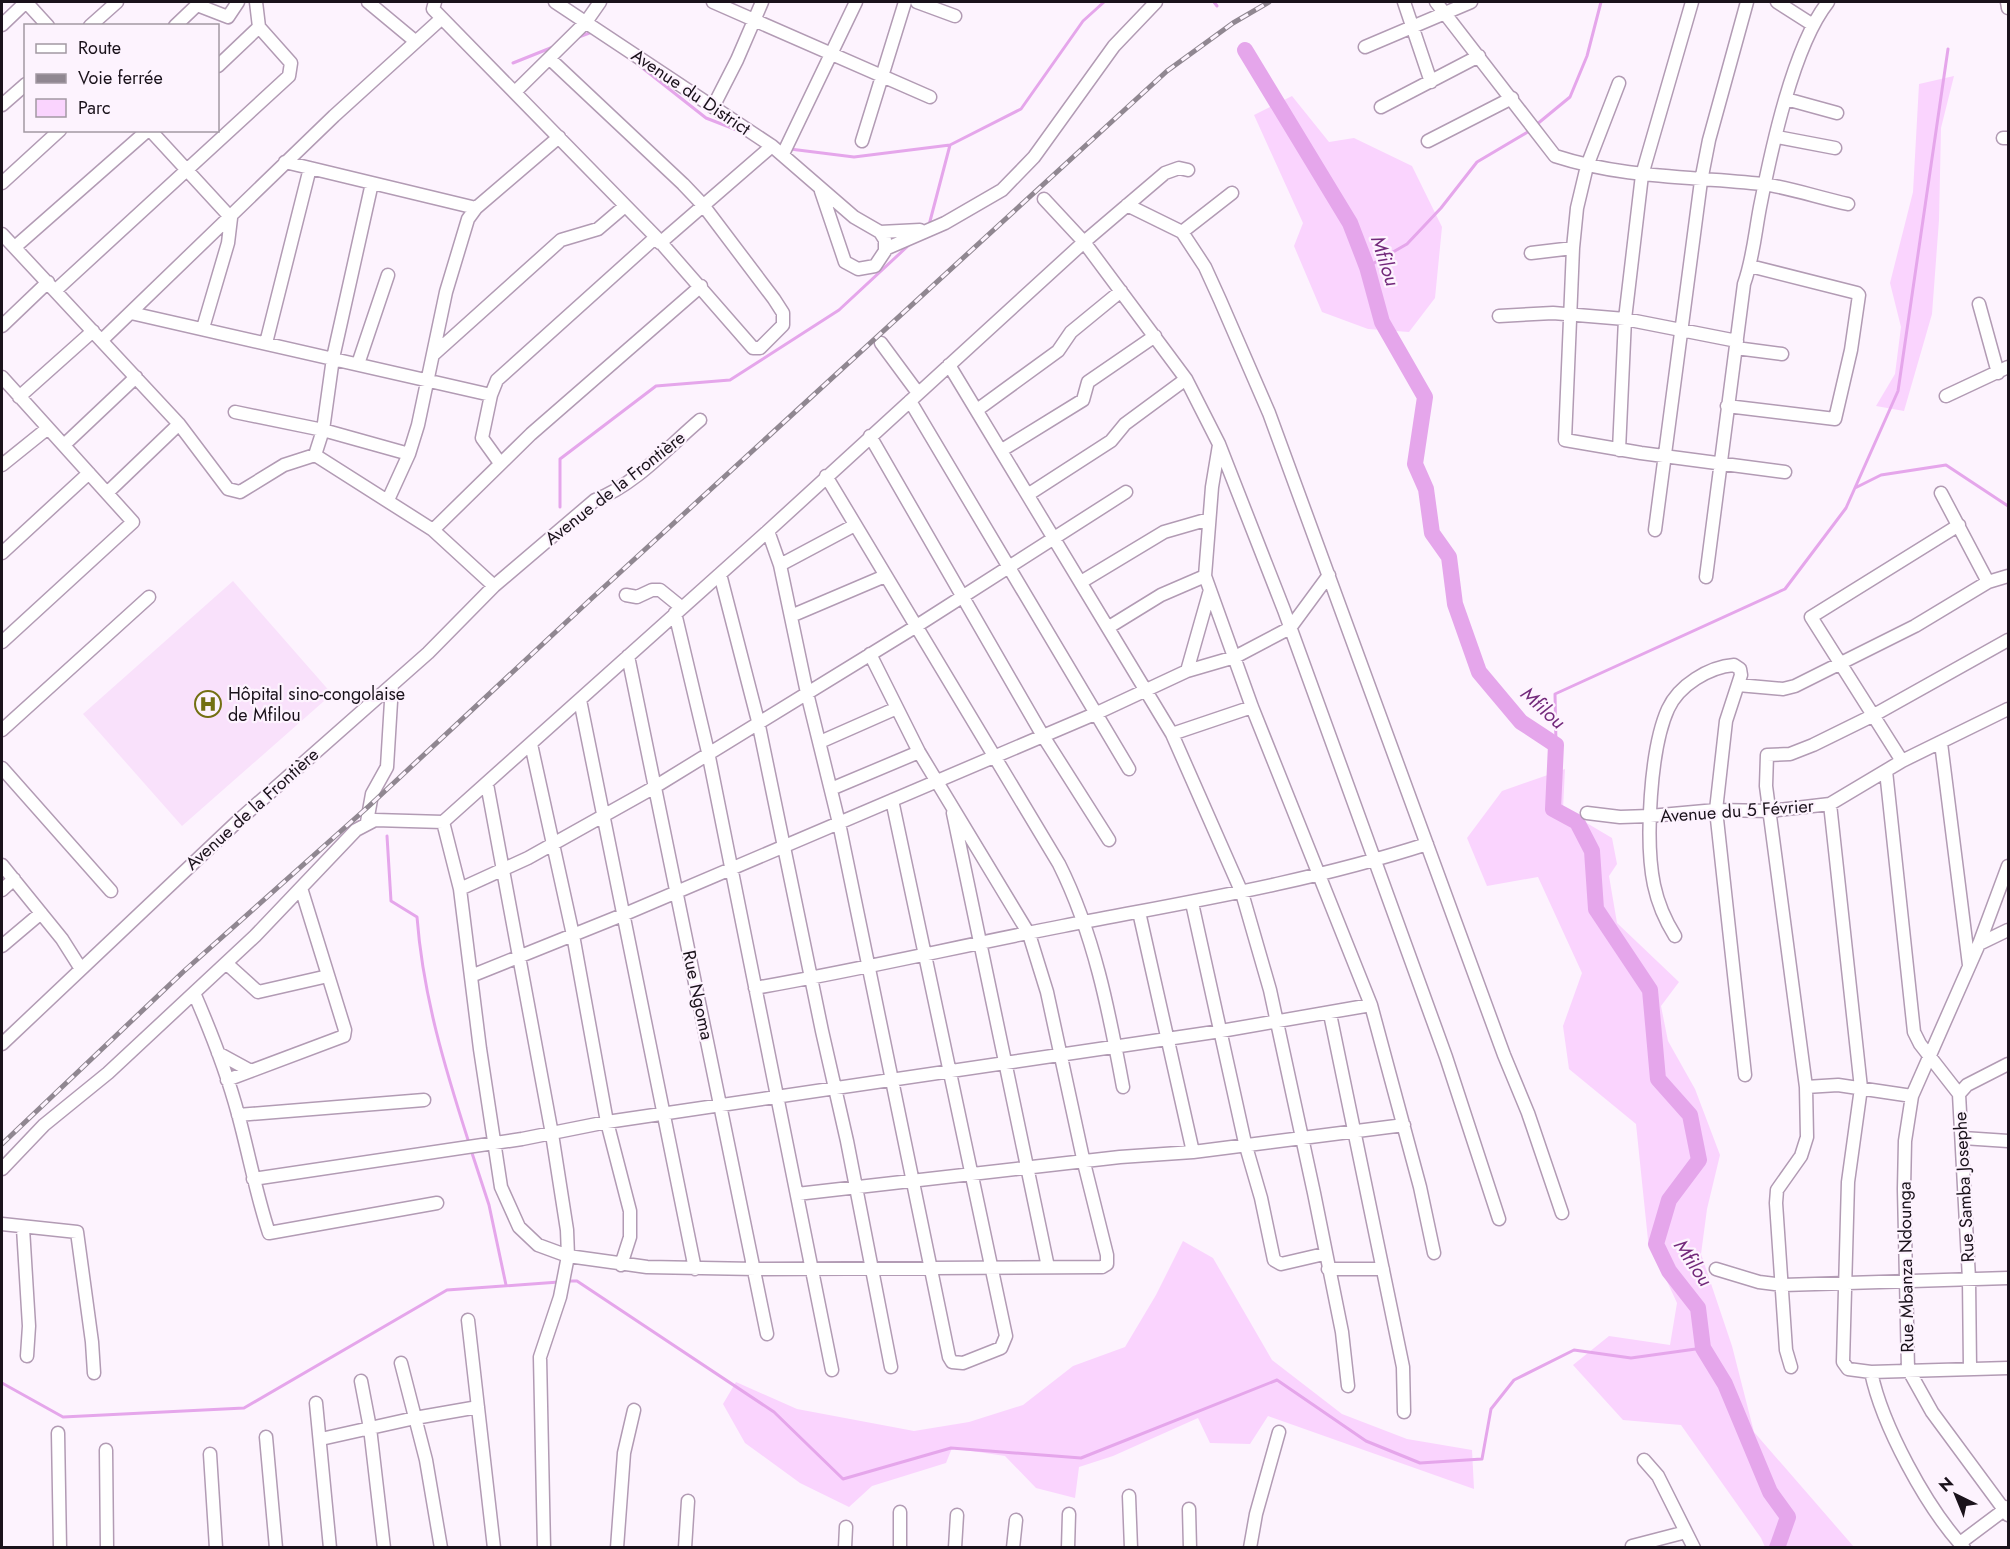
<svg xmlns="http://www.w3.org/2000/svg" width="2010" height="1549" font-family="Jost,sans-serif">
<style>
.built{fill:#f9e1fb}
.green{fill:#fad4fe}
.lines{fill:none;stroke-linecap:round;stroke-linejoin:round}
.stream{stroke:#e5a6eb;stroke-width:3}
.river{stroke:#e5a6eb;stroke-width:16}
.minor-casing{stroke:#b29bb4;stroke-width:15}
.minor{stroke:#fff;stroke-width:12}
.rail-casing{stroke:#908791;stroke-width:5}
.rail{stroke:#fdf3fe;stroke-width:3;stroke-dasharray:9;stroke-linecap:butt}
.labels{text-anchor:middle;dominant-baseline:central;stroke-width:4.5;stroke-linejoin:round;paint-order:stroke}
.street-label{font-size:18px;fill:#1a121b;stroke:#fdf3fe}
.poi-label{font-size:18px;fill:#1a121b;stroke:#fdf3fe;text-anchor:start}
.water-label{font-size:20px;font-style:italic;fill:#73297b;stroke:#fdf3fe}
</style>
<rect width="100%" height="100%" fill="#fdf3fe"/>
<path class="built" d="M233 581 332 694 182 826 83 714Z"/>
<path class="green" d="M1954 76 1941 128 1939 220 1932 314 1904 411 1876 406 1895 374 1901 327 1890 283 1913 192 1919 84Z
M1292 96 1329 142 1354 138 1412 166 1442 227 1435 298 1409 332 1368 329 1322 312 1294 246 1303 223 1254 115Z
M1565 769 1563 809 1612 838 1617 864 1609 876 1617 923 1679 982 1661 1006 1668 1041 1695 1089 1720 1155 1707 1209 1701 1254 1732 1346 1754 1432 1854 1547H1765L1761 1538 1681 1425 1623 1420 1573 1365 1609 1336 1670 1345 1677 1303 1648 1240 1636 1124 1569 1069 1563 1026 1582 973 1538 877 1487 886 1467 838 1502 791Z
M1183 1241 1213 1258 1272 1360 1342 1414 1407 1439 1472 1450 1474 1489 1268 1416 1250 1444 1210 1443 1198 1418 1113 1456 1079 1467 1075 1498 1036 1488 1005 1456 952 1448 946 1463 872 1486 849 1507 800 1483 745 1443 723 1404 736 1382 797 1409 914 1431 969 1422 1023 1405 1073 1366 1125 1347 1156 1295Z"/>
<g class="lines">
<path class="stream" d="M1214 2 1217 6
M576 38 592 32
M513 63 553 47
M640 66 706 118 742 132
M1536 125 1570 97 1587 56 1601 2
M790 149 854 157 950 145 1021 109 1083 21 1104 2
M929 225 950 145
M1367 267 1407 244 1441 208 1477 162 1531 130
M1855 488 1881 475 1946 465 2008 506
M560 507V459L656 386 730 380 839 310 910 244
M1556 745 1555 694 1785 589 1846 508 1898 391 1948 49
M387 836 391 901 417 917C423 996 445 1068 469 1143
M471 1150 489 1205 506 1285
M566 1281H577L774 1412 843 1479 951 1448 1081 1458 1277 1380 1366 1441 1420 1463 1482 1459 1491 1409 1514 1380 1574 1350 1631 1358 1703 1348
M2 1383 63 1417 244 1408 447 1290 559 1282"/>
<path class="river" d="M1245 50 1350 223 1367 267 1382 322 1425 397 1415 464 1426 489 1432 533 1449 557 1455 604 1479 672 1521 722 1556 745 1553 809 1577 822 1592 851 1596 909 1650 990 1658 1079 1690 1115 1699 1160 1669 1200 1656 1244 1669 1271 1698 1308 1703 1348 1725 1384 1770 1492 1788 1517 1777 1548"/>
<defs>
<path id="minor" d="M26 2 48 26
M368 2 415 41
M435 2 433 9 656 237 753 348H760L783 325V313L774 299 703 205 683 184 550 59
M555 2 772 146 854 217 880 232 885 240V251L875 266 858 269 845 262 821 191
M713 2 930 97
M917 2 955 16
M1404 2 1431 82
M1436 2 1555 156C1626 179 1691 176 1763 184 1791 188 1820 198 1848 204
M1777 2 1813 25
M2007 2 2008 8
M2 25 26 2
M90 26 117 2
M175 26 197 5 228 17 238 2
M1365 47 1471 2
M218 66 259 27
M1619 83 1587 166 1577 208 1573 248 1565 440 1641 453 1785 472
M515 92 586 22 600 2
M1786 99 1837 113
M2 105 26 84
M713 107 737 60 762 2
M1381 107 1479 56
M150 130 231 218 228 243 203 328
M1777 137 1835 148
M2003 138H2008
M862 141 905 2
M1428 141 1512 98
M783 154 856 2
M285 162 476 208
M2 183 60 130
M1044 199 1084 242 1186 379 1219 444 1284 610 1446 1057 1499 1219
M1127 205 1182 232 1205 267 1220 300 1269 413 1504 1055 1528 1113 1562 1213
M880 232 920 230
M1182 232 1232 193
M2 234 179 424 228 489 240 492 284 465 315 455 433 530 494 586
M660 243 772 146
M15 247 148 130
M885 249 945 223 1002 190 1034 157 1114 46 1156 2
M1531 253 1573 248
M56 290 289 76 291 63 259 27 256 2
M1979 304 1998 373
M131 313 491 395
M1499 316 1553 313 1625 319 1737 341
M2 326 48 282
M102 340 334 116 442 18
M266 343 310 168
M881 343 918 393
M1736 348 1782 354
M433 355 561 240 598 229 625 206
M358 364 388 275
M949 365 1172 734 1242 893 1270 990 1314 1193 1342 1332 1348 1386
M2 377 133 522 2 642
M1946 396 2008 367
M19 397 93 331
M910 401 1129 769
M1727 406 1835 419 1851 350 1859 295 1857 293 1750 266
M977 410 1058 351 1071 332 1121 291
M235 412 323 430 409 454
M870 436 1043 736 1109 840
M64 445 136 377
M1219 445 1212 487 1205 576 1252 707 1371 1005 1420 1187 1434 1253
M1002 450 1083 400 1088 382 1155 336
M1619 450 1625 319 1642 175 1692 2
M315 455 323 430 333 358 372 183
M500 463 482 438 491 395 497 380 656 237
M2 465 48 428
M826 476 1059 864C1094 934 1109 1011 1123 1087
M107 493 179 424
M1941 493 1988 582
M1029 494 1111 441 1125 424 1186 379
M388 500 409 454 418 425 446 292 468 219 476 208 559 137
M433 530 531 434 701 286
M1655 530 1701 181 1709 140 1747 2
M768 531 780 565 807 693 839 823 949 1357 952 1362 963 1363 1001 1348 1006 1336 892 800
M2 553 89 473
M780 565 855 525
M720 574 758 721 822 1031 847 1141 891 1367
M1706 577 1744 284C1753 259 1755 233 1760 207 1771 151 1793 46 1828 2
M1081 582 1164 532 1209 519
M626 595 637 597 652 590H660L681 607
M675 613 708 752 832 1370
M791 616 885 576
M1109 627 1161 595 1205 576
M628 656 767 1334
M1187 671 1210 590
M1738 685 1783 689 1795 686 1915 626 1988 582 2008 576
M580 700 695 1269
M2 730 149 597
M1172 734 1252 707
M820 742 897 708
M1941 743 1969 965
M531 744 573 935 607 1122 630 1211V1237L621 1265
M1902 761 1811 617 1959 525
M2 768 111 891
M1886 771 1914 1032 1920 1044 1959 1094 1969 1279 1970 1368
M487 784 552 1134 567 1230 568 1256 560 1297 540 1357 544 1548
M831 789 919 752
M1830 804 1861 1088 1848 1182 1843 1362 1848 1369 1871 1372 2008 1368
M953 813 1048 1267
M1587 813 1620 817 1650 816 1716 810 1770 811 1830 804 1902 761 2008 709
M367 822 372 794 387 767 392 685
M443 822 460 889 480 1049 501 1187 519 1227 538 1245 568 1256 647 1267 756 1269 1102 1267 1107 1264V1255L1084 1163 1047 992 1029 934 919 752 870 654
M2 865 62 939 81 969
M2008 866 1979 944 1912 1096 1905 1141 1904 1189 1908 1369 1932 1412 2008 1515
M460 889 528 858 653 788 915 627 1126 492
M2 890 14 879
M1192 903 1245 1143 1261 1198 1274 1260 1281 1264 1324 1254
M1139 912 1193 1152
M1675 936C1665 920 1658 904 1654 885 1645 842 1650 749 1668 709 1679 685 1709 667 1734 665L1740 669 1741 675 1726 721 1716 810 1745 1075
M1979 944 2008 930
M2 946 41 913
M226 963 258 992 328 976
M471 976 625 914 1097 713 1187 671 1235 657 1290 628 1329 575
M755 988C859 970 960 946 1063 926 1187 902 1306 883 1427 844
M194 993C211 1032 227 1073 238 1114 249 1154 256 1194 269 1233L437 1203
M1330 1014 1403 1367 1404 1412
M2 1044 240 819 428 653 494 586 595 500C635 485 668 447 700 420
M218 1053 251 1071
M227 1080 344 1036 345 1030 301 888
M1806 1087 1838 1085 1912 1096
M1959 1094 1967 1085 2008 1064
M238 1115 424 1100
M1963 1138 2008 1141
M2 1169 44 1125 108 1073 255 936 356 830 375 820 443 822 768 531 1084 242 1165 173 1179 168 1188 170
M253 1179 522 1139 607 1122 1221 1031 1371 1005
M797 1194 1120 1157 1193 1152 1404 1125
M2 1224 77 1232 92 1342 94 1373
M23 1228 29 1326 27 1356
M1328 1269H1383
M1716 1269 1759 1282 1783 1285 2008 1278
M468 1320 494 1548
M401 1363 426 1460 441 1548
M1791 1367 1786 1350 1776 1203 1777 1190 1801 1156 1807 1137 1806 1087 1766 786 1767 755 1790 754 1813 745 1874 715 2008 640
M1871 1372C1882 1425 1926 1507 1964 1548
M361 1381 370 1428 384 1548
M316 1403 330 1548
M58 1433 60 1548
M266 1437 276 1548
M321 1439 415 1418 478 1407
M106 1450 107 1548
M210 1454 216 1548
M1644 1460 1658 1476 1694 1548
M1129 1496 1131 1548
M1189 1509 1190 1548
M900 1512V1548
M1960 1543 2008 1507
M1632 1546 1686 1532
M617 1548 624 1453 634 1410
M685 1548 688 1501
M845 1548 846 1527
M955 1548 957 1515
M1013 1548 1016 1520
M1068 1548 1069 1514
M1250 1548 1256 1514 1279 1432"/>
</defs>
<use href="#minor" class="minor-casing"/>
<use href="#minor" class="minor"/>
<defs>
<path id="rail" d="M2 1144 183 972 369 806 591 599 1167 71 1233 23 1269 2"/>
</defs>
<use href="#rail" class="rail-casing"/>
<use href="#rail" class="rail"/>
</g>
<defs>
<symbol id="hospital-ring" viewBox="-11 -11 22 22"><circle r="9.5" fill="#fdf3fe" stroke="#736f11" stroke-width="1.5"/><path d="M-5-5h3v3.5h4V-5h3V5h-3V1.5h-4V5h-3Z" fill="#736f11"/></symbol>
</defs>
<g fill-rule="evenodd">
<use href="#hospital-ring" x="193" y="689" width="30" height="30"/>
</g>
<g class="labels">
<g class="street-label">
<text transform="translate(691 92) rotate(34)">Avenue du District</text>
<text transform="translate(615 488) rotate(-38)">Avenue de la Frontière</text>
<text transform="translate(252 809) rotate(-42)">Avenue de la Frontière</text>
<text transform="translate(1737 811) rotate(-4)">Avenue du 5 Février</text>
<text transform="translate(698 995) rotate(78)">Rue Ngoma</text>
<text transform="translate(1964 1187) rotate(-93)">Rue Samba Josephe</text>
<text transform="translate(1906 1267) rotate(-91)">Rue Mbanza Ndounga</text>
</g>
<g class="poi-label">
<text x="228" y="694">Hôpital sino-congolaise<tspan x="228" dy="21">de Mfilou</tspan></text>
</g>
<g class="water-label">
<text transform="translate(1385 261) rotate(72)">Mfilou</text>
<text transform="translate(1543 708) rotate(42)">Mfilou</text>
<text transform="translate(1693 1263) rotate(56)">Mfilou</text>
</g>
</g>
<rect width="2010" height="1549" fill="none" stroke="#1a121b" stroke-width="6"/>
<rect x="24" y="24" width="195" height="108" fill="#fdf3fe" stroke="#a299a3" stroke-width="1.5"/>
<rect x="36" y="44" width="30" height="9" fill="#ffffff" stroke="#a299a3" stroke-width="1.5"/>
<text x="78" y="54" font-size="18" fill="#1a121b">Route</text>
<rect x="36" y="74" width="30" height="9" fill="#908791" stroke="#a299a3" stroke-width="1.5"/>
<text x="78" y="84" font-size="18" fill="#1a121b">Voie ferrée</text>
<rect x="36" y="99" width="30" height="18" fill="#fad4fe" stroke="#a299a3" stroke-width="1.5"/>
<text x="78" y="114" font-size="18" fill="#1a121b">Parc</text>
<g transform="translate(1956 1495) rotate(317)" stroke="#fdf3fe" stroke-width="4.5" paint-order="stroke">
<path d="M0-4.5L10 22L0 15L-10 22Z" fill="#1a121b"/>
<text y="-9" font-size="16" font-weight="bold" text-anchor="middle" fill="#1a121b">N</text>
</g>
</svg>
